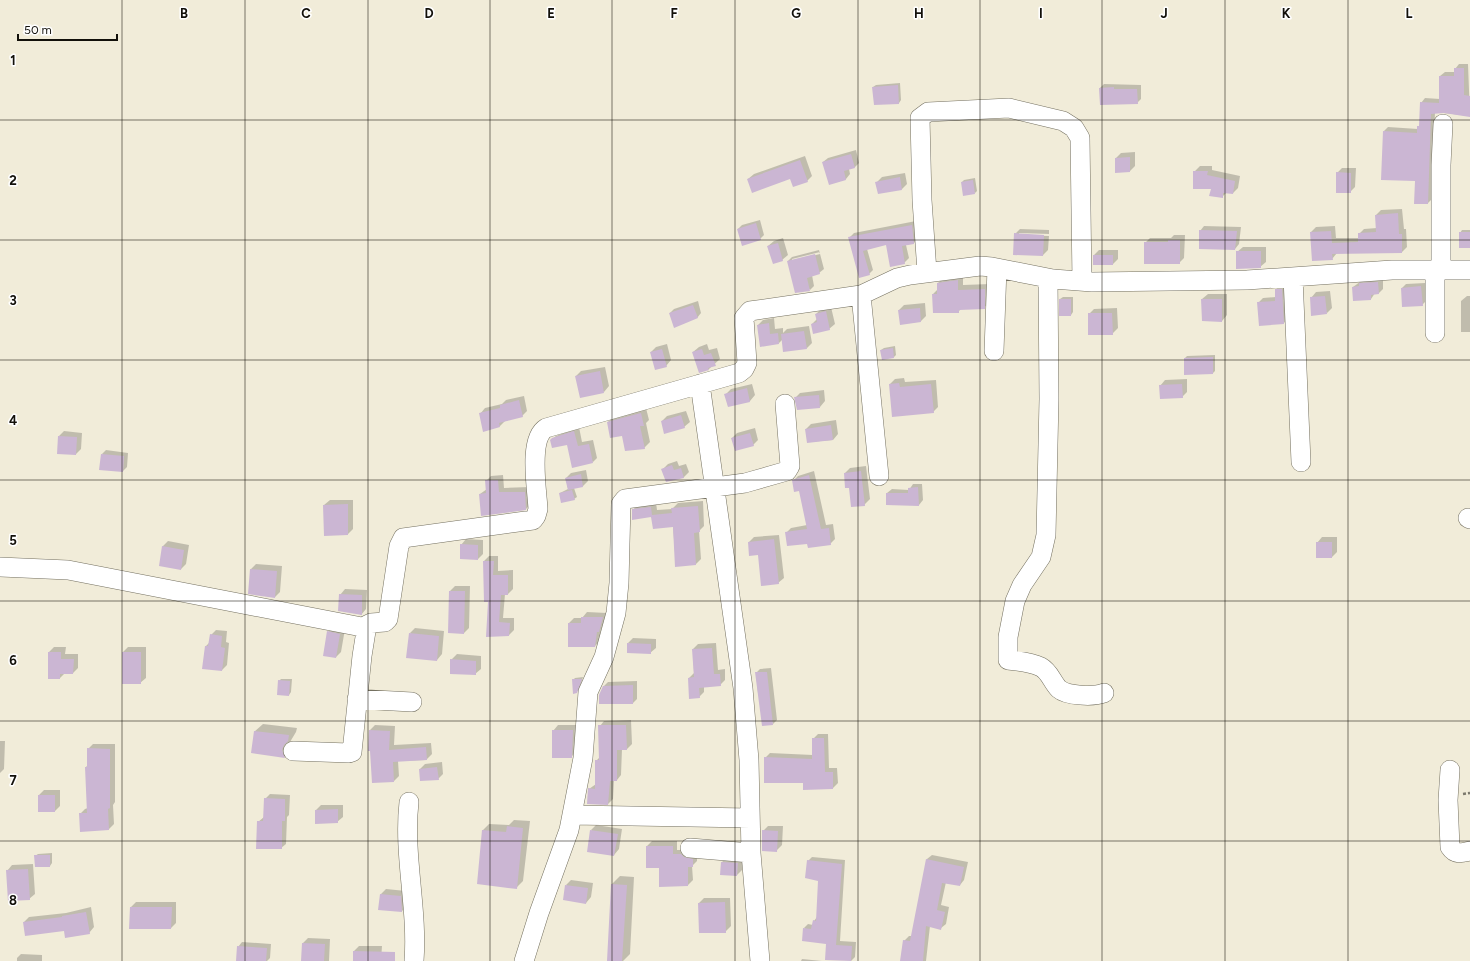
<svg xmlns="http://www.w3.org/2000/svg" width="1470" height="961" font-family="Figtree,sans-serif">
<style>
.shadow{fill:#0003;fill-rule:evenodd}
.building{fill:#cbb6d3}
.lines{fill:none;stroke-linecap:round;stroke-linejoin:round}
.minor-casing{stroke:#747060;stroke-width:20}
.path{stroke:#7c796d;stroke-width:2.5;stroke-dasharray:3 2;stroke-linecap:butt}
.minor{stroke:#fff;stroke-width:19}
.grid{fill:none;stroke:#12100a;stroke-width:1;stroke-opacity:0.55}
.grid-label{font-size:13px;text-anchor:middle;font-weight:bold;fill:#12100a;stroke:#fff;stroke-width:3;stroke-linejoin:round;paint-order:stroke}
</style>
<rect width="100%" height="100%" fill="#f1ecd9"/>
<path class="shadow" d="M1459 64H1468L1470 116 1435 112 1432 199 1428 203 1416 180 1384 131 1388 127 1418 129 1420 124 1421 103 1425 98 1440 99V76L1445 72H1455V69Z
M900 83 901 100 899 103 875 104 873 87 876 85Z
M1104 84 1141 85V99L1137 103 1100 88Z
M856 150 859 163 855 167 849 169 850 174 846 179 830 184 823 162 828 158Z
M1135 152V166L1130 171 1116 158 1121 153Z
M805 156 812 176 807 181 791 178 748 179 754 174Z
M1200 166H1212V170L1240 176 1238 188 1233 193 1227 192 1222 197 1194 172Z
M1342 168H1356L1355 187 1350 192 1337 173Z
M905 173 907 184 902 189 877 182 882 177Z
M975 178 977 191 975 193 962 182 964 180Z
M1402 209 1404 229H1406L1407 247 1402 252 1337 253 1332 259 1311 232 1316 227 1335 226 1336 238H1359V234L1364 229 1377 228 1376 215 1381 210Z
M760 220 764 235 760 239 738 229 742 225Z
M916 221 918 239 914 243 906 245 909 258 904 263 887 244 867 249 873 270 869 274 849 238 854 233Z
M1204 226 1241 227 1239 244 1235 249 1200 231Z
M1020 229 1049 230V234L1019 233V235L1049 236 1048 250 1043 255 1015 234Z
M1462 230H1470V247L1460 233Z
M1174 235H1185L1184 258 1179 263 1145 243 1150 238H1171Z
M783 238 788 255 782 260 768 246 774 241Z
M1243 247H1266V262L1260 267 1237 252Z
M819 250 824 269 819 273 812 275 814 286 810 290 788 261 792 257ZM820 252V254L792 261V259Z
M1099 250H1118V259L1113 264 1094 255Z
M963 275V285L990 284 989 302 984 308 961 309 958 312 933 294 938 289V283L943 278Z
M1383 278V289L1379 293H1375L1371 299 1353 287 1364 279Z
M1425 283 1426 301 1422 305 1402 288 1406 284Z
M1287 284 1288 318 1284 323 1258 303 1263 298 1276 297V289L1281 285Z
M1330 291 1332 308 1327 313 1311 298 1316 292Z
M1208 294H1227V315L1222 321 1203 320 1202 299Z
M1467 296H1470V332H1461V301Z
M1063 297H1073V312L1071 315 1060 299Z
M698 301 701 313 697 318 670 313 674 309Z
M925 303 926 316 921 321 901 323 899 310 904 305Z
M831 307 835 324 829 329 812 324 817 319 816 314 821 309Z
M1117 308 1118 328 1112 334 1089 314 1094 309Z
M774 318 775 329 783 328V333L787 329 809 326 812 343 807 348 782 340 779 343 758 325 763 320Z
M667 344 671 360 666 366 651 352 656 347Z
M707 344 709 350 717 348 720 359 709 369 700 372 693 352 699 347Z
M895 346 896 355 894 357 881 350 884 348Z
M1215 355V371L1213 373 1185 358 1187 356Z
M605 367 609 386 604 392 576 376 581 371Z
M904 378 905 382 936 380 938 407 933 412 890 384 895 379Z
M1187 379V392L1182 397 1160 386 1165 380Z
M752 384 755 395 750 401 728 406 726 394 731 389Z
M824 390 825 401 820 407 795 398 800 393Z
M524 396 527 411 522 416 505 421 500 426 484 430 480 414 485 408 502 404 506 400Z
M646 408 649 420 646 423 650 442 644 448 623 435 608 422 613 417Z
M686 411 690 422 684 427 662 421 667 416Z
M836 420 838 434 833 440 808 442 806 429 811 424Z
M579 427 582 442 593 440 597 458 593 462 568 444 551 440 556 436Z
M755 428 758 440 753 445 732 438 737 433Z
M64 431 82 433 81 449 76 454 59 436Z
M106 450 128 453 127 467 123 471 102 454Z
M677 461 679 466 686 464 689 472 683 478 663 469 668 464Z
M866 466 870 499 864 505 850 487 845 473 850 468Z
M586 470 588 481 583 486 574 488 577 497 574 499 560 493 568 489 566 478 571 473Z
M814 471 826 525 833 524 835 539 830 544 786 533 791 528 807 525 800 490 793 481 798 476Z
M503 475 504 488 530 487 531 504 526 509 480 494 487 489 486 481 491 476Z
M913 484H922L923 500 919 505 887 493 892 489 909 490Z
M330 500H353V529L348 534 324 505Z
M703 501 704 526 699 531 701 559 696 564 676 566 673 526 633 510 638 504 656 502 657 510 672 509 678 503Z
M779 535 784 578 778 583 749 542 754 537Z
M1322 537H1337V552L1332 557 1317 543Z
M466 539 483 540V554L478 559 461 545Z
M168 541 189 545 186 564 181 569 160 565 163 546Z
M489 556H498V571L513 570V589L508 594H505L503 618H514V630L509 635 487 636 489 601 484 561Z
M256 564 282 566 280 592 275 597 249 593 251 569Z
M455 586H470L469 628 464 633 450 591Z
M345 589 367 590 366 609 361 615 340 595Z
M587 612 607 613 604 626 601 629 600 641 595 646 569 623 574 618H582Z
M333 627 345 629 341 652 336 657 328 632Z
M415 628 444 631 442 654 437 660 410 633Z
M216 630 227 631 226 642 229 643 227 665 222 670 206 646 210 642 211 635Z
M633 638 656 639V648L650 653 628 643Z
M716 643 718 670 725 669V680L720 685 704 686V692L699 697 689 678 694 673 693 649 698 644Z
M54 647H66L65 654H78V668L73 673H65L60 678 49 652Z
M128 647H146V678L140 683 123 652Z
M457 654 481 656V669L475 674 451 660Z
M771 668 777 720 773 724 759 693H758L756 673 760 669Z
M583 677 579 690 576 692 573 680 575 678Z
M281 679H292L291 692 289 695 279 681Z
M637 681V699L633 703 604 686 608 682Z
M631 720 632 744 627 749H622L621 775 617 780H614L613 799 608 804 589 789 596 784V761L600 757V726L604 721Z
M263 724 297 728 296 732 290 742 292 749 284 757 254 732Z
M375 725 395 726 394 745 431 743 432 754 426 760 398 761 399 776 394 781 371 750H369L370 730Z
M558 725H577V751L571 757 553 731Z
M818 734H828L829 768H837L838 783 833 788 804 782 765 758 770 753 813 755V739Z
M0 741H5L4 769 0 773Z
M93 744H115V802L113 805 114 824 109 829 80 814 85 809 88 808 86 767 88 765V749Z
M442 762 443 774 438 779 420 769 425 764Z
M44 790H60V806L55 811 39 795Z
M270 794 290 795 289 815 287 817 286 844 281 848 258 822 264 817 265 799Z
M321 805H343V817L337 822 316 823V810Z
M514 820 530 821 523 881 516 888 482 831 489 824 509 825Z
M596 825 622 829 619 849 614 855 591 830Z
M768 826H783L782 845 777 850 763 831Z
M652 841H677V850H686L697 855V861L692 866 693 880 688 885 660 886V867L647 846Z
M52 853V863L50 866 35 856 38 854Z
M932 855 968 862 964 880 960 885 946 882 941 905 949 907 946 924 941 928 930 926 926 961H901L904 941 909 936H912L927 859Z
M727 857 742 858V870L737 875 721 874 722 862Z
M812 857 845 860 840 941 856 942 855 957 851 961 804 928 808 924 813 925 814 921 817 917 819 880 808 861Z
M33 864 35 894 29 899 7 871 12 865Z
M620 876 634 877 630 954 623 961H608L612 884Z
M571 880 593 883 591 897 586 903 566 885Z
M386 889 406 891 407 906 402 911 379 909 381 894Z
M704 898H730L731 926 725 932 699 903Z
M136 902H176V923L171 928H130L131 907Z
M91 907 94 927 89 933 65 930 24 922 29 917 66 913Z
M308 938 330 939 329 961H302L303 943Z
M242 942 271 944 270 958 267 961H237L238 947Z
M359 946H382L381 960 354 961V951Z
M21 954 42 955V961H17V958Z
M802 959 822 961H801Z"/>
<path class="building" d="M1454 68H1464V95L1470 96V117L1444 113 1431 114 1428 204H1414L1415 181 1381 180 1383 131 1417 133V126H1419L1420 102 1439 103V76H1454Z
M898 85 899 104 874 105 872 87Z
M1114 87V89H1137L1138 104 1100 105 1099 88Z
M851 154 855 168 844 171 846 180 829 185 822 162Z
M1130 157V172L1115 173V158Z
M800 160 808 182 793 187 790 179 752 193 747 179Z
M1193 171H1208L1207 175 1235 181 1233 194 1223 193V198L1209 196 1211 189H1193Z
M1336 172 1351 173V193H1336Z
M900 177 902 190 878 194 875 182Z
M973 180 975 194 963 196 961 182Z
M1398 213 1399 234H1402V253L1332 254 1333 260 1312 261 1310 232 1331 231 1332 243 1358 242V233L1376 232 1375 215Z
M756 223 761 240 742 246 737 229Z
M912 225 914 244 902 246 905 264 890 267 886 245 863 251 870 275 859 278 848 237Z
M1199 230 1237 231 1235 250 1199 249Z
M1459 232H1470V248H1459Z
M1014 233 1044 235 1043 256 1013 255Z
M1168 240H1180V264H1144V242H1168Z
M778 243 783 261 773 264 767 246Z
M1236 251H1261V268L1236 269Z
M815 254 820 274 807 278 810 291 795 293 787 261Z
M1093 255H1113V265H1093Z
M958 280V290L985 289V309L959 310V313H933L932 294H937V283Z
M1378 282 1379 294 1371 295V300L1353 301 1352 287 1359 286V283Z
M1421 286 1423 306 1402 307 1401 288Z
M1275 289H1282L1284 324 1259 326 1257 302 1275 301Z
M1325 296 1327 314 1311 316 1310 297Z
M1059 299H1071V316H1059Z
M1201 299H1222V322L1202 321Z
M693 305 698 318 674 328 669 313Z
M920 308 921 322 900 325 898 310Z
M826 311 830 330 813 334 811 324 817 322 815 314Z
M1088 313H1112L1113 335H1088Z
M769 323 770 334 778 333 779 344 760 347 757 325Z
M804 331 807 349 783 352 781 334Z
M893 348 894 358 882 360 880 350Z
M662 349 667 367 655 370 650 352Z
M702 349 704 355 711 353 716 366 708 368 709 370 699 373 692 352Z
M1213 357V374L1184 375V358Z
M600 371 604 393 580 398 575 376Z
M899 383 900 387 931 384 934 413 892 417 889 384Z
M1182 384 1183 398 1160 399 1159 385Z
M747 388 750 402 728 407 724 394Z
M819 395 820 408 797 410 794 397Z
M519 400 523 417 499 423 500 427 483 432 479 413 500 408V405Z
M641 413 644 426H640L645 449 625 451 622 436 610 438 607 422Z
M681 415 685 428 664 434 661 421Z
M831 425 833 440 807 443 805 429Z
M574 431 578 446 589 444 593 463 572 468 567 445 552 448 550 440 552 438Z
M750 433 754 446 735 451 731 438Z
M58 436 77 437 76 455 57 454Z
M101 454 124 456 123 472 99 470Z
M672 465 674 470 681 468 684 478 666 482 661 469Z
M861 471 865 506 851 507 849 488H845L844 473Z
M581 474 583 487 568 490 565 478Z
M809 475 821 529 829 528 831 545 808 548 807 544 787 546 785 532 807 529 799 491 794 492 792 480Z
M485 480H498L499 492H525L526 510 481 516 479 494 486 493Z
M918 487 919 506 886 505V493H908V488Z
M572 490 575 500 561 503 559 493Z
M348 504V535L324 536 323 505Z
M698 506 700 532 694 533 696 565 675 567 673 527 653 529 651 517 632 520V509L651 507 652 515 672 513 671 508Z
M774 539 779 584 761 586 758 555 749 556 748 542Z
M1316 542H1332V558H1316Z
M460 544 478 545V560L460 559Z
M162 546 184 550 181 570 159 566Z
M483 561H494L493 575H508V595H501L499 622 510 623 509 636 486 637 488 602H484Z
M250 569 277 571 275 598 248 594Z
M449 591H465L464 634 448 633Z
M339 594 362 595V615L338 611Z
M581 617H603L599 632H597L595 647H568V623H581Z
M327 631 340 634 336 658 323 656Z
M409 633 439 636 437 661 406 658Z
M210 634 222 636 221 647 225 648 222 671 202 669 205 646H208Z
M627 643 651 644V654L627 653Z
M712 648 714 674H720L721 686 699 688 700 698 689 699 688 678 694 677 692 649Z
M48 652H61V659H74L73 674H60V679H48Z
M122 652H141V684H122Z
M450 659 476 661V675L450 674Z
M755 672H767L773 725 762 726Z
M572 679H582L577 693 573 694Z
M278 680 290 681 289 696 277 695Z
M633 685V704H599V695L603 686Z
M598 725H626L627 750H617V781H610L608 805 587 804 588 788 595 789V760H599Z
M369 730 390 731 389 750 426 747 427 760 393 762 394 782 372 783 370 751H368Z
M552 730H573L572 758H552Z
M254 731 289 735 288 741 284 745 282 750 285 758 251 753Z
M812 738H824L825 772H833V789L803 790V783H764V757L812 759Z
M87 748 110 749V808L108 809 109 830 80 832 79 813H87L85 767H87Z
M437 767 439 780 420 781 419 769Z
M38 795H55V812H38Z
M264 798 285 799V821H282V849H256L257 821H263Z
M338 809V823L315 824V810Z
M507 826 523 828 517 889 477 884 482 830 506 832Z
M590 830 618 834 614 856 587 852Z
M762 830 778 831 777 852 762 851Z
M646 846H673V854H681L684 857 693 859V867H688V886L659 887V868H646Z
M34 855H50V867H35Z
M926 859 964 867 960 886 942 883 937 910 945 912 941 930 926 926 923 961H900L903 940 910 941Z
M807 860 842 864 836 945 852 946 851 961 825 960 826 944 802 941 803 928 811 929 813 920 816 921 818 881 805 878Z
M721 862 738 863 737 876 720 875Z
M28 869 30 900 8 901 6 870Z
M611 884 627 885 622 961H607Z
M565 885 588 888 586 904 563 900Z
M380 894 401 896 402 912 378 910Z
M725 902 726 933H699L698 903Z
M130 907H172L171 929H129Z
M86 912 90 934 65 938 64 931 25 936 23 922 62 917V916Z
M302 943 325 944 324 961H301Z
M237 946 267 948 266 961H236Z
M353 951 395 952V961H353Z"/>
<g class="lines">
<defs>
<path id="minor" d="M1441 269V165L1443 124
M1435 270V333
M927 272 922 200 920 118 928 112 1009 108 1063 121 1074 128 1080 138 1082 281
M1293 277 1301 462
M1048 278 1049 399 1046 535 1041 557 1022 585 1015 601 1008 637V660C1018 661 1031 662 1041 667 1050 672 1052 682 1059 689 1067 696 1094 697 1104 693
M861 295 879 476
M994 351 997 268
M700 384 743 688 749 760 751 853 760 961
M1468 518 1470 519
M0 567 68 570 367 628
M357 699 412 702
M293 751 349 753 352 752 362 656 367 625 371 623 385 622 388 619 399 546 403 538 533 520 536 516 538 509C537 489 528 439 546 428L739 373 744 369 747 363 744 318 750 311 861 295 897 278 910 275 980 266 992 267 1053 279 1092 282 1247 280 1392 270H1470
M1450 770 1448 800 1450 847C1455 855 1462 853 1470 851
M409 802C403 855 418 908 414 961
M572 815 750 818
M690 848 751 853
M524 961 539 913 569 830 583 758 588 692 604 657 616 613 619 583 621 504 625 499 745 483 787 471 790 466 785 404"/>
</defs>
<use href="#minor" class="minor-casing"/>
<path class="path" d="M1463 794 1470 793"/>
<use href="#minor" class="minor"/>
</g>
<path class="grid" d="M122 0V961M245 0V961M368 0V961M490 0V961M612 0V961M735 0V961M858 0V961M980 0V961M1102 0V961M1225 0V961M1348 0V961M0 120H1470M0 240H1470M0 360H1470M0 480H1470M0 601H1470M0 721H1470M0 841H1470"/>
<g class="grid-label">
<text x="184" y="18">B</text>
<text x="306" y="18">C</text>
<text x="429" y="18">D</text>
<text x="551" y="18">E</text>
<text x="674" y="18">F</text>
<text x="796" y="18">G</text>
<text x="919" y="18">H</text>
<text x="1041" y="18">I</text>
<text x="1164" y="18">J</text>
<text x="1286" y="18">K</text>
<text x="1409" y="18">L</text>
<text x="13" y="65">1</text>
<text x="13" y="185">2</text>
<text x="13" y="305">3</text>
<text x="13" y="425">4</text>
<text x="13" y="545">5</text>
<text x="13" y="665">6</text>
<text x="13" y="785">7</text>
<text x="13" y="905">8</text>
</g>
<path d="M18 34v6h99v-6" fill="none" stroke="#12100a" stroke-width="2"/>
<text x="24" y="34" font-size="12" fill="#12100a" stroke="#ffffff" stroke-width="3" paint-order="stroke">50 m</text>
</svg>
